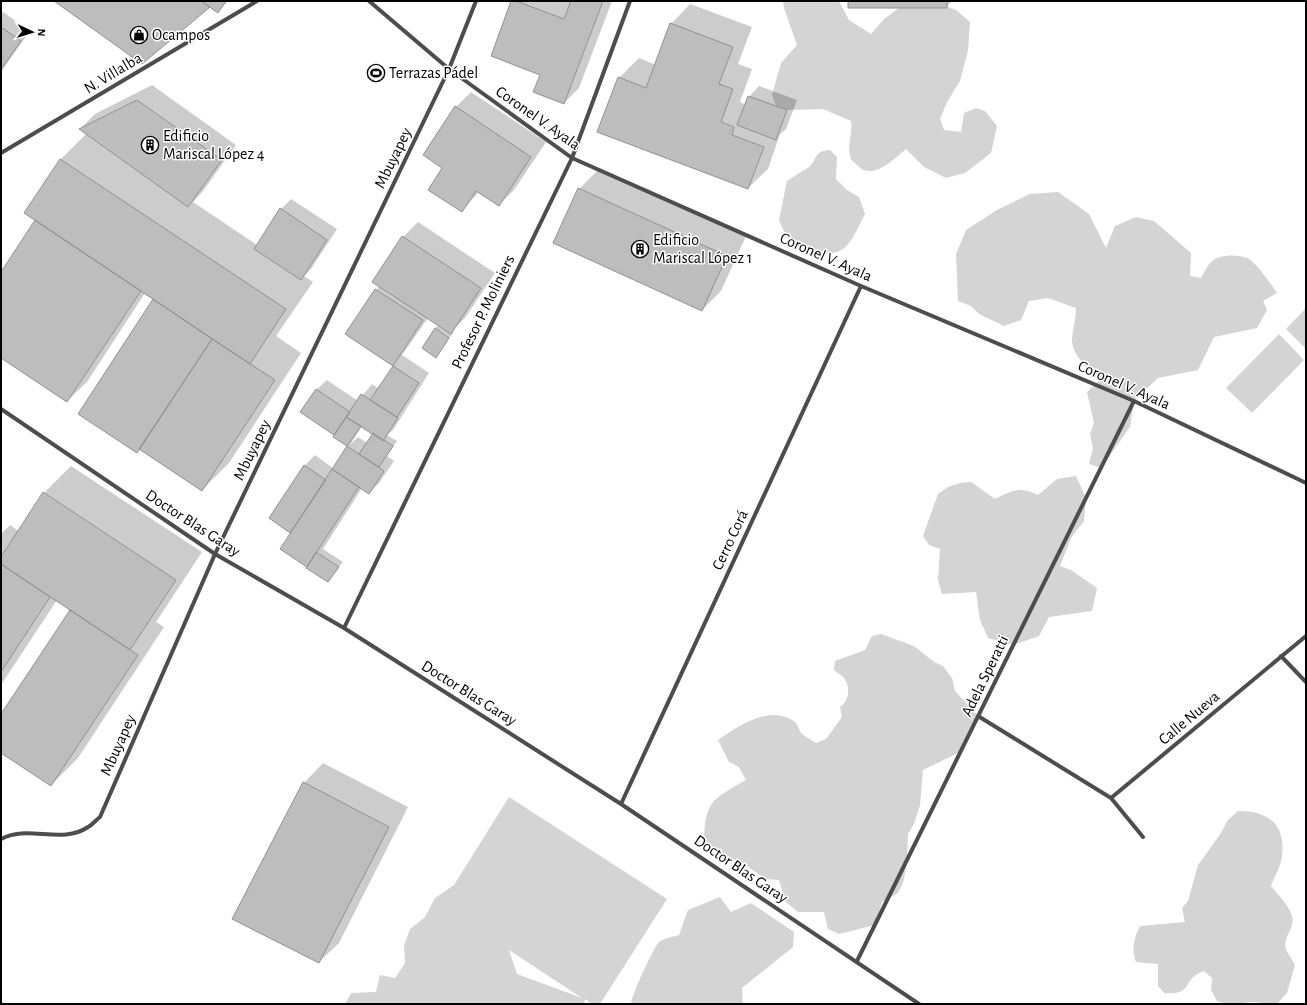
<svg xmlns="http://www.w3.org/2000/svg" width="1307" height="1005" font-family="'Alegreya Sans',sans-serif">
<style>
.green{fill:#d4d4d4;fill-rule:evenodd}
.shadow{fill:#0003;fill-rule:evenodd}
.building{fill:#bdbdbd;stroke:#919191}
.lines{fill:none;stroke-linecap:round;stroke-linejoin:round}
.minor{stroke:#4d4d4d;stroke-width:4}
.labels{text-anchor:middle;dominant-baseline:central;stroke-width:3;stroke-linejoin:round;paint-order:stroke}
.poi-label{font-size:16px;fill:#000;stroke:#fff;text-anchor:start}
.street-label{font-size:16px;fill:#000;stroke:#fff}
</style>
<rect width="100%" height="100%" fill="#fff"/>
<path class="green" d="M783 1H839L849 20 871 34 884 19 903 5 938 3 956 10 970 22 968 51 960 81 947 102 940 119 944 130 961 132 964 113 976 108 985 111 997 126 991 153 965 173 946 178 924 167 906 149C894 159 873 181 858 166 856 164 852 161 851 159 846 147 853 134 851 121L823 109 787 110 776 106 772 95 781 63 797 45 784 8Z
M830 150 837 157 836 179 847 190 859 197 865 214C847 249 847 258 805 251L797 241 787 238 779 220 787 181C794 176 802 172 809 167 818 159 813 151 830 150Z
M1058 192 1089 214 1106 248 1115 226 1136 217 1154 221 1191 253 1190 276 1201 278C1204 273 1207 266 1211 262 1219 254 1240 254 1249 259 1257 264 1272 285 1277 293L1263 301 1267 310 1257 328 1214 337 1198 370 1158 378 1134 401 1130 427 1101 468 1089 464 1093 448 1090 434 1094 423 1087 392 1099 381C1090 371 1071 354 1072 339 1073 328 1076 319 1076 308L1048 298 1029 301 1021 320 1004 326 979 314 971 306 958 301 956 254 966 230 997 210 1030 194Z
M1306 308V349L1286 329Z
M1279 334 1304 360 1252 413 1226 388Z
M1076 476 1086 498 1084 521 1071 538 1060 566 1071 570 1097 588 1092 611 1049 617 1039 636 1013 645 988 638 980 620 976 592 942 594 938 580 940 549 929 545 923 536 938 494 948 487 960 483 971 482 995 499C1013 490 1020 486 1038 495L1057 479Z
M881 634 914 646 934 662 943 666 952 678 955 691 978 716 960 752 923 770 920 805 914 824 908 834 907 859 904 880 898 893 882 902 875 925 839 934 828 929 824 912H798L786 902 779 880 765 879 740 861 725 858 704 843C705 801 711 800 746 780L739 767 729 762 718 740C738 727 770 703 795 722 798 725 799 730 801 733 805 737 812 740 816 743L826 739 842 717 840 707C849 701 851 688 844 678 842 675 837 673 834 670L835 661 865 650 872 636Z
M509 797 667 899 600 1004H592L585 999 584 1004H345L351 993 376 992 380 975 395 978 405 963 404 946 410 929 425 917 435 898 454 885ZM509 950 582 998 517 974Z
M1238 811C1268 811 1286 824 1282 856 1281 866 1274 877 1271 886 1278 895 1289 905 1292 916 1296 927 1282 938 1286 949 1288 954 1292 960 1295 965L1287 993 1277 1004 1253 1002 1228 1004 1217 1001 1211 990 1212 978 1204 971C1181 979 1194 996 1164 993L1158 986V964L1136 962C1131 949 1134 938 1140 926L1185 922 1182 908 1188 901 1198 865 1219 836 1228 820Z
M720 897 731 912 751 903 794 932 793 947 742 988 743 1004H631C631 996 654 947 659 942 664 938 673 937 679 935L688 910Z"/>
<path class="shadow" d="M55 1H228L218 12 210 6Z
M512 1H612L579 88 564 103 541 75Z
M849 1H952L946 7Z
M690 4 752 27 738 64 752 69 740 102 746 105 749 97 759 86 797 100 786 129 780 134 768 169 748 188 619 78 639 58 656 65 671 24Z
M3 12 30 31 1 72V14Z
M152 85 236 145 203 191 193 202 257 245 281 209 291 199 337 229 311 269 304 276 313 282 276 336 301 353 229 463 202 490 155 299 145 293 87 382 67 401 1 357V274L36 220 26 213 61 159 87 133 80 129 95 114Z
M471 92 546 142 514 190 499 205 479 192 462 211 444 168 456 107Z
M599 169 746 236 721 291 702 310 555 243 579 189Z
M418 222 495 273 465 318 452 331 453 333 436 356 435 328 439 325 428 318 402 355 429 373 393 430 387 435 397 441 387 456 394 461 379 483 369 493 362 488 323 549 343 562 328 581 306 566 291 533 270 518 305 465 315 455 334 469 349 446 334 437 338 431 334 433 316 390 327 380 358 401 372 384 379 389 394 365 347 334 379 286 373 282 403 237ZM362 426 373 434 367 443 358 437 350 445Z
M71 466 202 552 156 622 164 627 78 758 51 785 1 752V716L71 609 57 600 1 685V534L10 525 19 531 44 493Z
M323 763 408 807 339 943 319 962 304 783Z"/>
<path class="building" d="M54 1H201L210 7 142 64Z
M201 1H226L218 13Z
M511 1H516L564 19 571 1H603L564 104 533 92 540 75 491 56Z
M848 1H947V8H848Z
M670 23 733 47 719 84 733 89 721 122 734 127 732 135 764 147 748 189 597 132 618 77 646 88Z
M1 27 21 41 1 69Z
M748 96 787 110 776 140 737 125Z
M137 100 222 160 188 207 79 129Z
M455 106 531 157 499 206 476 191 462 212 428 190 442 168 423 155Z
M60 159 286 309 250 364 24 213Z
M578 188 727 256 702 311 553 243Z
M280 208 327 240 301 280 254 249Z
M35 220 141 291 67 402 1 358V272Z
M402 236 481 288 451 334 372 282Z
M375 289 423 320 393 366 345 334Z
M153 299 212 339 137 453 78 414Z
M435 328 449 338 436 358 422 348Z
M212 339 275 380 202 491 139 449Z
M393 366 419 383 397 417 370 400Z
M316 389 350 412 334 435 300 412Z
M361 394 398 418 383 441 346 417Z
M346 417 361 426 347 446 333 437Z
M373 433 393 446 379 467 359 454Z
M347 446 384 471 369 494 332 469Z
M304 465 326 480 290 533 269 518Z
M332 469 359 487 307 567 280 549Z
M43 492 176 580 130 650 1 564V557Z
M316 552 339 567 328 582 306 568Z
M1 564 50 597 1 672Z
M70 610 138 655 51 786 1 753V714Z
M303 782 389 827 319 963 232 919Z"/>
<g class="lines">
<path class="minor" d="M369 1 449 69 572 158 861 286 1134 401 1306 483
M1 153 257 1
M1 409 215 554 344 628 621 804 919 1004
M344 628 572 158 630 1
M1281 656 1306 682
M978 716 1111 798 1143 837
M1111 798 1306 636
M621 804 861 286
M1 839C27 824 62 845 88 827 92 825 96 820 100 817L215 554 449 69 476 1
M857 961 1134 401"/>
</g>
<defs>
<symbol id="shop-ring" viewBox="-11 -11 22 22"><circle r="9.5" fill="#fff" stroke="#000" stroke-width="1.5"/><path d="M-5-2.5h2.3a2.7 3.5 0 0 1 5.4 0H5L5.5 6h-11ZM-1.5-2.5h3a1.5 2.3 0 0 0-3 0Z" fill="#000"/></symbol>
<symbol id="stadium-ring" viewBox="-11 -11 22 22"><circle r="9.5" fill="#fff" stroke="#000" stroke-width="1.5"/><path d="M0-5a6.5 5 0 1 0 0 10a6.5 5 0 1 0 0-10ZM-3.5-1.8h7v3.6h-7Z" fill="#000"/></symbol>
<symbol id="building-ring" viewBox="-11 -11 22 22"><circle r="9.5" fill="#fff" stroke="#000" stroke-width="1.5"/><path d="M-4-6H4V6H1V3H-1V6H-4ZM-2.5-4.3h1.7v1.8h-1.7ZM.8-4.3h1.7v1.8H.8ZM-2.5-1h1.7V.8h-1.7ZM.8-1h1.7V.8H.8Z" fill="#000"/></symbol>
</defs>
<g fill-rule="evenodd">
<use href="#shop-ring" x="129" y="25" width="20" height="20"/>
<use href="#stadium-ring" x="366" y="63" width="20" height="20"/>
<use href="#building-ring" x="140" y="135" width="20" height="20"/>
<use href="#building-ring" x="630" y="239" width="20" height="20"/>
</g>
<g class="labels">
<g class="poi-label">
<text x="152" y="35">Ocampos</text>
<text x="389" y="73">Terrazas Pádel</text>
<text x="163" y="136">Edificio<tspan x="163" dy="18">Mariscal López 4</tspan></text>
<text x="653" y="240">Edificio<tspan x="653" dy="18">Mariscal López 1</tspan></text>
</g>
<g class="street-label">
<text transform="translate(113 73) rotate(-31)">N. Villalba</text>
<text transform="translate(538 118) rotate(35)">Coronel V. Ayala</text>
<text transform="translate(393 158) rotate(-64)">Mbuyapey</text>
<text transform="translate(826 257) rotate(24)">Coronel V. Ayala</text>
<text transform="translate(483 312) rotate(-64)">Profesor P. Moliniers</text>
<text transform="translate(1124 385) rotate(24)">Coronel V. Ayala</text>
<text transform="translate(252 450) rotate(-64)">Mbuyapey</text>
<text transform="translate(193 523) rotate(33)">Doctor Blas Garay</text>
<text transform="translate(730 540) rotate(-65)">Cerro Corá</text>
<text transform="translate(985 676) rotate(-64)">Adela Speratti</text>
<text transform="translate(469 693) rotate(32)">Doctor Blas Garay</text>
<text transform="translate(1189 718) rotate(-40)">Calle Nueva</text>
<text transform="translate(118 745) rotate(-66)">Mbuyapey</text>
<text transform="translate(741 869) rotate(34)">Doctor Blas Garay</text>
</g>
</g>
<rect width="1307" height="1005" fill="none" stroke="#000000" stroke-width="4"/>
<g transform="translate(32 32) rotate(94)" stroke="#ffffff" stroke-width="3" paint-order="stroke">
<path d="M0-3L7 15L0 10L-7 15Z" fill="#000000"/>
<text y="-6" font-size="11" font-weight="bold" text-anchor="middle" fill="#000000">N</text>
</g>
</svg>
